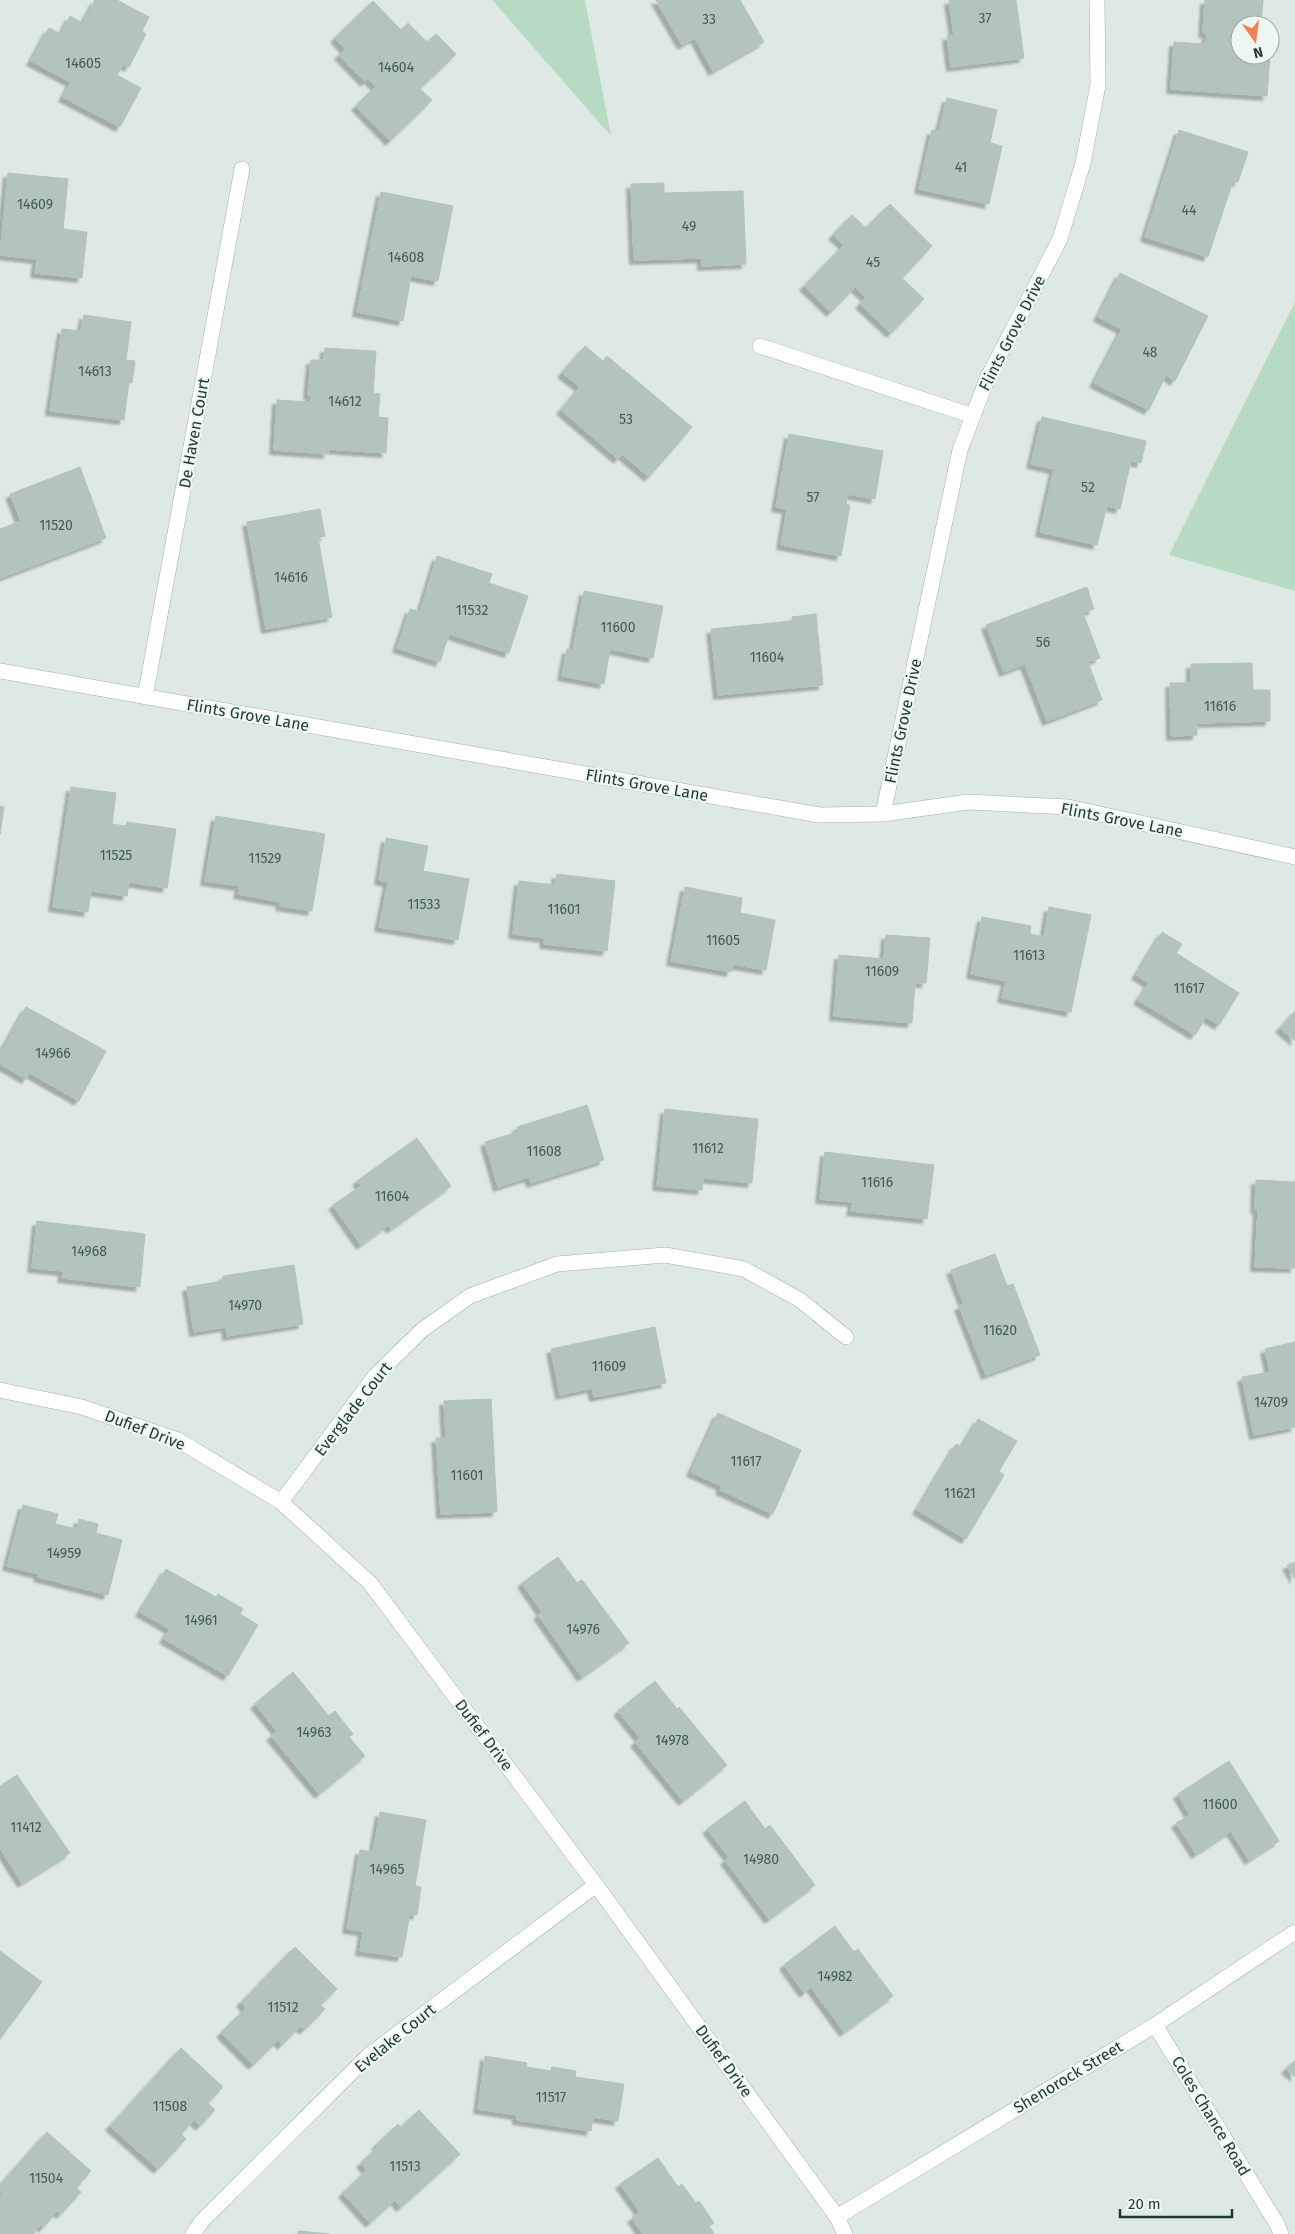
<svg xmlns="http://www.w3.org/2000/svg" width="1295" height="2234" font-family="'Fira Sans',sans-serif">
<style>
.green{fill:#b6dbc2}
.building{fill:#b3c4be;stroke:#b0c3bc;filter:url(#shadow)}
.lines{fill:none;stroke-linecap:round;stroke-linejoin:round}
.service-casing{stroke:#a1b1ac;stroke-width:16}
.minor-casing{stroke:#a1b1ac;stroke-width:16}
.service{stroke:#fff;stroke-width:15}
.minor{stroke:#fff;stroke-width:15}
.labels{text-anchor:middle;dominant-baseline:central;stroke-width:4.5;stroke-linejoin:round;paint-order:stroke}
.number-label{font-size:14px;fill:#445c56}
.street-label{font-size:16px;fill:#1f3933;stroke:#eef6f2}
</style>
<defs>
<filter id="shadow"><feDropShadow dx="-4.5" dy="4.5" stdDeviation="1" flood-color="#0004"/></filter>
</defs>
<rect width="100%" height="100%" fill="#dee9e5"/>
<path class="green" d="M492 0H585L611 136Z
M1295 302V591L1169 555Z"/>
<path class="building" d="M95 0H117L149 17 142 31 146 34 129 67 123 64 117 75 141 88 120 127 63 97 71 82 31 61 49 28 61 34 70 16 83 23Z
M656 0H740L764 42 713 71 695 38 682 45Z
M949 0H1016L1024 58 951 67 947 36 954 35Z
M1205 0H1263L1261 25H1240V55H1270L1267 96 1171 89 1174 42 1206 44 1207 33H1203Z
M373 1 401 30 408 23 427 42 436 34 456 54 420 89 432 100 390 141 356 106 376 86 368 79 365 82 339 55 345 49 335 38Z
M947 98 997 110 990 143 1002 146 989 204 919 189 932 130 939 131Z
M1179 130 1248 152 1238 182 1233 181 1208 257 1145 237Z
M8 173 68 179 63 229 87 232 82 278 35 273 37 259 0 255Z
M664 183V193L743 191 746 264 702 266V258L634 260 631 184Z
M381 192 453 206 438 281 411 276 403 321 357 312Z
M890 204 932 246 902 278 924 299 891 333 860 304 866 297 855 287 831 312 804 286 844 245 833 235 852 215 866 228Z
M1120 273 1208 316 1175 381 1166 375 1149 410 1094 383 1122 329 1098 317Z
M84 315 131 322 126 360 135 361 132 383 129 382 124 420 50 411 62 329 81 331Z
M585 346 603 361 607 356 692 427 649 477 622 454 618 459 561 410 580 387 562 373Z
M325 348 376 351 373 393 380 394 378 417 388 418 386 453 328 449V454L274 450 277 400 311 402V395H308L311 360H324Z
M1042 417 1146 441 1141 463 1131 461 1120 509 1107 506 1097 545 1040 532 1054 469 1031 464Z
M789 434 883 451 875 499 848 494 846 505H850L841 556 781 545 787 509 776 507Z
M80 467 106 538 0 578V529L21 521 10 494Z
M320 509 325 536 318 537 332 617 266 629 247 522Z
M437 556 492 574 489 583 528 596 509 653 449 634 440 662 397 648 410 609 420 612Z
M1087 587 1094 609 1083 613 1100 658 1088 662 1102 700 1047 721 1025 664 1004 672 986 625Z
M584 591 663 606 653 658 610 649 604 684 562 676 567 649 573 650Z
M816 614 823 685 718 695 711 629 792 621V617Z
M1252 663 1253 690H1270V721L1197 723V735L1171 736 1170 683H1191V664Z
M71 787 116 793 112 824 126 826 127 822 176 829 167 888 129 882 127 896 91 891 88 912 53 907Z
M0 806 4 807 0 834Z
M216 816 325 834 312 911 280 906 281 902 238 894 240 886 205 881Z
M386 838 428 846 423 871 469 879 458 940 379 927 388 882 379 880Z
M557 874 615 881 607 951 544 944 545 938 513 934 519 881 555 885Z
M685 887 742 898 740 913 775 920 766 970 732 964 731 972 671 961Z
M1049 907 1091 915 1071 1012 1002 998 1006 981 971 974 982 917 1031 926 1030 934 1044 937Z
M1162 932 1182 944 1176 953 1239 993 1219 1025 1206 1017 1195 1035 1138 1000 1149 983 1136 975Z
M886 935 930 938 926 983H915L912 1023 834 1016 839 955 884 959Z
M26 1007 106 1051 79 1101 30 1073 26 1079 0 1064V1054Z
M1295 1011V1041L1280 1028Z
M587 1105 604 1160 531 1183 529 1177 498 1187 485 1142 518 1132 517 1127Z
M665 1109 758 1119 752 1183 703 1178 702 1190 657 1186Z
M417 1138 451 1186 391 1229 388 1225 361 1245 333 1205 361 1186 357 1181Z
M825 1152 934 1165 927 1219 851 1211 853 1202 820 1199Z
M1256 1180 1295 1182V1268L1255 1267 1258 1209H1255Z
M37 1221 145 1234 140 1287 62 1278 63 1271 32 1268Z
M995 1254 1007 1286 1013 1284 1040 1355 986 1375 959 1306 964 1304 951 1270Z
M294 1265 303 1324 227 1336 226 1327 194 1332 187 1287 223 1281V1276Z
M655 1327 666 1383 594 1397 592 1388 560 1395 551 1349Z
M1295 1342V1427L1254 1435 1242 1377 1270 1372 1265 1349Z
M491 1399 497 1512 441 1514 436 1438H446L444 1401Z
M718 1413 801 1450 773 1514 720 1490 722 1486 691 1472Z
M978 1419 1017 1441 999 1471 1004 1475 966 1539 917 1510 956 1444 962 1447Z
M23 1505 58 1514 55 1524 77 1529 79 1519 98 1524 96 1533 122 1540 108 1595 38 1577 39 1574 7 1566Z
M558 1557 577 1583 582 1580 629 1643 582 1677 538 1615 542 1612 522 1583Z
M1295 1562V1579L1287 1565Z
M166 1569 216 1597 218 1594 243 1609 240 1614 258 1625 228 1676 164 1639 170 1629 140 1612Z
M293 1672 329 1716 335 1711 353 1734 349 1737 365 1756 319 1794 271 1736 277 1731 255 1704Z
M655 1681 677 1709 679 1707 727 1765 683 1801 635 1742 640 1738 618 1711Z
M1229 1761 1279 1841 1249 1860 1231 1831 1196 1854 1176 1823 1190 1815 1178 1794Z
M17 1775 70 1853 22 1883 0 1848V1786Z
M745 1801 765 1829 770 1825 815 1885 769 1919 725 1860 729 1857 707 1829Z
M380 1812 426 1820 415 1886 421 1887 417 1915 410 1914 402 1957 360 1951 363 1931 347 1929 360 1850 373 1852Z
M835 1926 854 1952 858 1949 893 1996 844 2032 811 1987 804 1993 784 1965Z
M295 1947 337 1989 320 2005 325 2009 304 2030 300 2026 282 2045 278 2040 253 2065 221 2033 246 2008 241 2002Z
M0 1951 42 1982 0 2039Z
M181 2048 223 2087 208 2103 215 2110 200 2126 194 2120 181 2134 186 2139 158 2169 110 2126Z
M485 2056 527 2063 526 2067 551 2071 552 2067 576 2071 575 2077 624 2084 618 2121 593 2117 591 2131 517 2120V2115L478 2109Z
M1295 2060V2077L1286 2069Z
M419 2110 460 2154 401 2207 395 2200 370 2223 343 2193 367 2170 361 2163 379 2146 376 2145 398 2124 401 2127Z
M47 2132 91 2171 76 2188 81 2192 61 2214 57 2211 43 2228 40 2225 33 2234H0V2197L2 2194 0 2192V2185Z
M658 2158 678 2187 682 2184 696 2203 699 2201 714 2223 709 2226 714 2234H643L632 2218 640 2212 620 2184Z
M298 2231 330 2234H298Z"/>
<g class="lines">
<defs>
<path id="service" d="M760 346 973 416"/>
<path id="minor" d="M0 671 819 815 883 814 968 802 1068 807 1295 857
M145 697 242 169
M883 814 960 450 988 377 1060 239 1083 163 1098 85 1097 0
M0 1390 82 1407 178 1440 281 1502 370 1583 596 1885 837 2217 845 2234
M281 1502 375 1376 422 1330 470 1296 557 1264 665 1255 744 1269 800 1300 846 1337
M1155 2025 1277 2224 1281 2234
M837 2217 1155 2025 1295 1932
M193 2234 202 2221 369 2055 596 1885"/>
</defs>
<use href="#service" class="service-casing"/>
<use href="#minor" class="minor-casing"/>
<use href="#service" class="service"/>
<use href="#minor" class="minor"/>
</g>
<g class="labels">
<g class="number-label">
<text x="985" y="18">37</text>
<text x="709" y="19">33</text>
<text x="83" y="63">14605</text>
<text x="396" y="67">14604</text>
<text x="961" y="167">41</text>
<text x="35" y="204">14609</text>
<text x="1189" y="210">44</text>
<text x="689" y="226">49</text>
<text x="406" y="257">14608</text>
<text x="873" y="262">45</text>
<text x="1150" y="352">48</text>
<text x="95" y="371">14613</text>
<text x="345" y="401">14612</text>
<text x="626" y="419">53</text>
<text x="1088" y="487">52</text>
<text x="813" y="497">57</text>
<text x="56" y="525">11520</text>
<text x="291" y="577">14616</text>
<text x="472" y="610">11532</text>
<text x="618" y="627">11600</text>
<text x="1043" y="642">56</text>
<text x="767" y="657">11604</text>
<text x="1220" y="706">11616</text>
<text x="116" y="855">11525</text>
<text x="265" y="858">11529</text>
<text x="424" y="904">11533</text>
<text x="564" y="909">11601</text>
<text x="723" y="940">11605</text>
<text x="1029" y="955">11613</text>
<text x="882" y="971">11609</text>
<text x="1189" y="988">11617</text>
<text x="53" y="1053">14966</text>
<text x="708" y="1148">11612</text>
<text x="544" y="1151">11608</text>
<text x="877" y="1182">11616</text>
<text x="392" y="1196">11604</text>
<text x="89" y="1251">14968</text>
<text x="245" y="1305">14970</text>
<text x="1000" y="1330">11620</text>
<text x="609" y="1366">11609</text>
<text x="1271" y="1402">14709</text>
<text x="746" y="1461">11617</text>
<text x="467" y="1475">11601</text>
<text x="960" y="1493">11621</text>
<text x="64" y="1553">14959</text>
<text x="201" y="1620">14961</text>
<text x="583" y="1629">14976</text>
<text x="314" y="1732">14963</text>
<text x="672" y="1740">14978</text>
<text x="1220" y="1804">11600</text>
<text x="26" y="1827">11412</text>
<text x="761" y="1859">14980</text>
<text x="387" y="1869">14965</text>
<text x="835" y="1976">14982</text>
<text x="283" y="2007">11512</text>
<text x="551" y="2097">11517</text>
<text x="170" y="2106">11508</text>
<text x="405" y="2166">11513</text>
<text x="46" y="2178">11504</text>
</g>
<g class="street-label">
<text transform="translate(1012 333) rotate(-63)">Flints Grove Drive</text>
<text transform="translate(194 433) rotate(-80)">De Haven Court</text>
<text transform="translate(248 715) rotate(10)">Flints Grove Lane</text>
<text transform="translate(903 721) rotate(-78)">Flints Grove Drive</text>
<text transform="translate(647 785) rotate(10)">Flints Grove Lane</text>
<text transform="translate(1122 820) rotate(11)">Flints Grove Lane</text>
<text transform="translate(353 1409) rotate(-52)">Everglade Court</text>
<text transform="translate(145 1430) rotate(21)">Dufief Drive</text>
<text transform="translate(484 1735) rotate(53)">Dufief Drive</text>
<text transform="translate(395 2038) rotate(-39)">Evelake Court</text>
<text transform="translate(724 2061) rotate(54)">Dufief Drive</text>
<text transform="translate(1068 2077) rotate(-31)">Shenorock Street</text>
<text transform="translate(1211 2116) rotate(59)">Coles Chance Road</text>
</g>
</g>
<g transform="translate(1255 40) rotate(166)"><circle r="24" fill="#eef6f2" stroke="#9baaa6"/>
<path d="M0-4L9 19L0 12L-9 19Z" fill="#f28253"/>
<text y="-8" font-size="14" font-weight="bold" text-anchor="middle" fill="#1f3933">N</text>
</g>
<path d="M1120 2209v8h112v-8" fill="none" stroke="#1f3933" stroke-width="2.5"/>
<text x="1128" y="2209" font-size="15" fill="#1f3933" stroke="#eef6f2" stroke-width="4" paint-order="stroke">20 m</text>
</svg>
